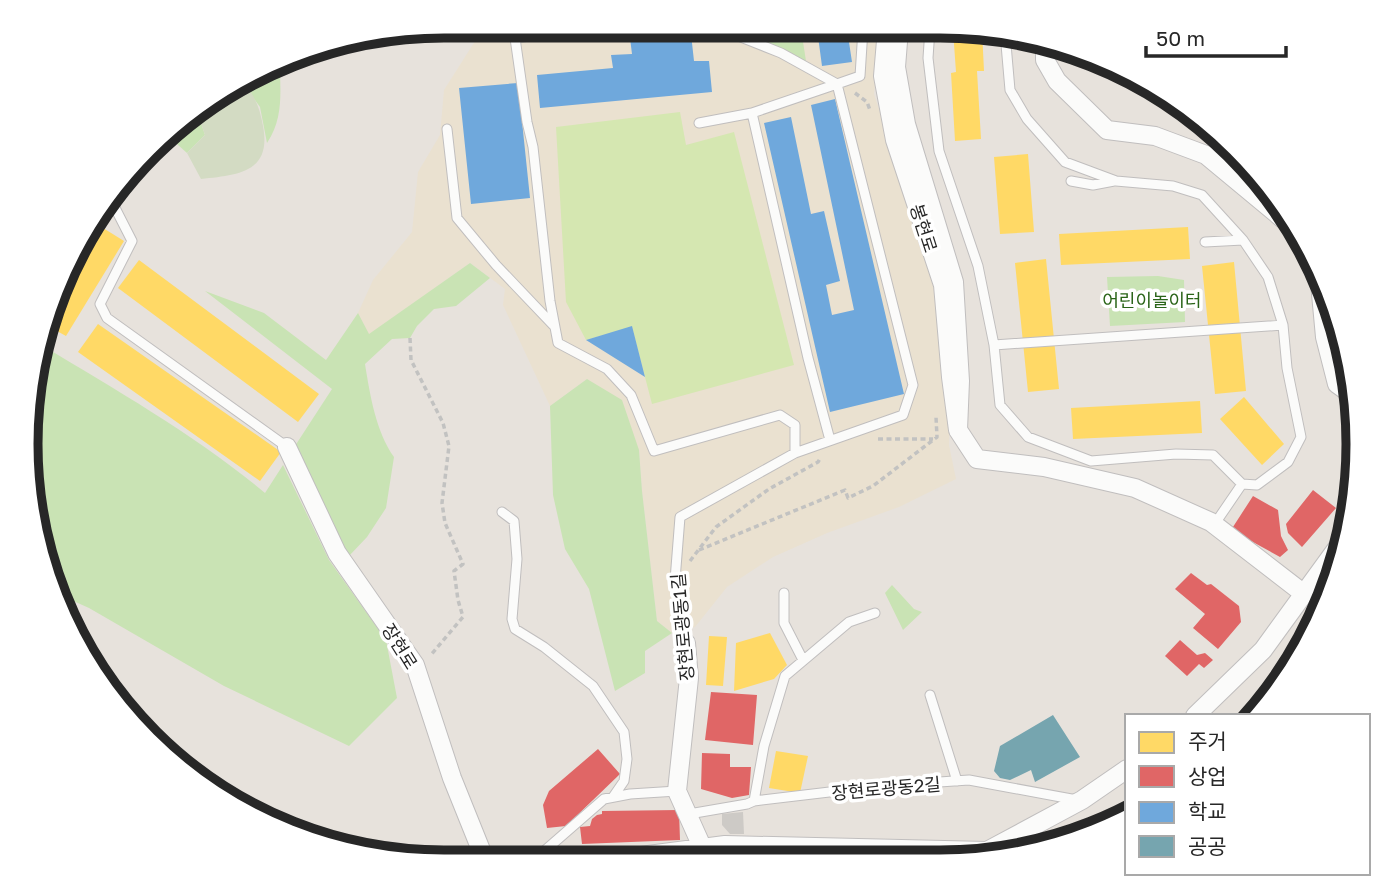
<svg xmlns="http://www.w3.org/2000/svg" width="1384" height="889" font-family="'Golos Text','Noto Sans KR',sans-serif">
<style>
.education{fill:#eae1d0}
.green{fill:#c9e3b4}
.cemetery{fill:#d3dbc3}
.pitch{fill:#d5e7b1}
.homes{fill:#ffd966}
.shops{fill:#e06666}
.schools{fill:#6fa8dc}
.public{fill:#76a5af}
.building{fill:#cdcac6}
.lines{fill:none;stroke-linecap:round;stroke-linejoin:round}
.service-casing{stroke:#c0bebe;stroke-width:11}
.minor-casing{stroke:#c0bebe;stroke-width:20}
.path{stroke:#c2c2c1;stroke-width:3.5;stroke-dasharray:5 3.5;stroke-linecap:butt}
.service{stroke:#fbfbfa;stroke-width:9}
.minor{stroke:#fbfbfa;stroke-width:18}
.labels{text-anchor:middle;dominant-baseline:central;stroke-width:7;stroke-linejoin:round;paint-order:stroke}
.street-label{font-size:18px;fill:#272727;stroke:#fff}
.park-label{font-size:18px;fill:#2a6418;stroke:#fff}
.rim{fill:none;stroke:#272727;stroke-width:9}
</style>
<rect width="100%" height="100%" fill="#e7e2dc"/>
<path class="education" d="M484 27 880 29 874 94 936 284 950 417 949 445 956 479 899 507 827 533 773 557 727 587 695 627 672 633 657 621 642 491 639 450 587 379 550 406 503 305 505 289 470 263 369 335 358 313 373 280 412 232 418 172 440 135 444 90Z"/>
<path class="green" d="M762 28 801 29 806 61 762 43Z
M280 63C280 93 284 117 267 143L260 107 242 82Z
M197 111 205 135 187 153 169 137Z
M470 263 490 278 456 306 434 309 417 326 410 338 392 339 365 364C370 395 376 432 394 457L386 508 367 537 349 556 326 516 293 449 332 389 205 291 264 313 326 360 358 313 369 334Z
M1158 276 1184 280 1185 322 1110 326 1107 277Z
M43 346C118 391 198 437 265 493L283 465 329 560 386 640 397 698 349 746 224 686 89 608 60 595 41 553 26 444Z
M587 379 622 400 639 450 642 491 657 621 672 633 645 651V673L615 691 589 589 565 549 553 495 550 406Z
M892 585 914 609 922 612 903 630 885 593Z"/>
<path class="cemetery" d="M242 82C255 94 260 109 263 126 272 173 237 175 201 179L187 153 205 135 197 111 212 97Z"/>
<path class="pitch" d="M680 112 686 145 734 132 794 365 652 404 632 327 586 340 566 302 556 127Z"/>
<path class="homes" d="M953 30H982L984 71H977L981 139 955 141 951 73 956 72Z
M1028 154 1034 232 1000 234 994 157Z
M95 223 124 241 66 336 46 325 49 310Z
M1188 227 1190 259 1061 265 1059 234Z
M1046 259 1059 389 1028 392 1015 263Z
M139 260 319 394 298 422 118 288Z
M1234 262 1246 391 1215 394 1202 266Z
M98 324 281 452 260 481 78 352Z
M1244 397 1284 444 1262 465 1220 419Z
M1200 401 1202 433 1073 439 1071 408Z
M770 633 787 665 774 679 734 691 736 643Z
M709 636 727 637 723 686 706 685Z
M776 751 808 756 800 793 769 788Z"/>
<path class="shops" d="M1313 490 1336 508 1302 547 1288 533 1286 524Z
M1253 496 1278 510 1281 536 1288 550 1280 557 1231 530Z
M1191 573 1207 585 1211 584 1239 606 1241 622 1218 649 1193 628 1205 614 1175 589Z
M1180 640 1197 655 1205 653 1213 660 1204 668 1199 664 1187 676 1165 656Z
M711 692 757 695 753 745 705 740Z
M598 749 620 774 566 826 547 828 543 805 549 791Z
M702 753 730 754V767H751L749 795 732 798 701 789Z
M679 810 680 840 582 844 580 827 590 826 592 819 597 815 602 814V811Z"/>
<path class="schools" d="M817 29H847L852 62 822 66Z
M691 34 694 61H709L712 92 540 108 537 75 613 68 611 55 632 54 630 38Z
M518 83 530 198 471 204 459 88Z
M835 99 904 394 830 412 764 123 791 117 811 214 824 211 840 281 826 285 832 315 854 310 811 105Z
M632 326 645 377 586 340Z"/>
<path class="public" d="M1053 715 1080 757 1035 782 1031 770 1010 780 1000 778 994 771 1000 746Z"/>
<path class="building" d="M743 812 744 834H730L722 825V814Z"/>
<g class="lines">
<defs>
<path id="service" d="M595 27 515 38 527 122 533 147 550 301 558 343 607 369 631 395 654 451 780 415 795 425V453L680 517 675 580 686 643
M718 28 781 53 837 84
M930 29 928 58 939 151 978 266 994 345 1000 405 1028 437 1091 461 1176 454 1213 455 1242 484 1257 485 1288 462 1301 437 1287 368 1283 325 1268 277 1243 240 1202 195 1173 186 1116 181 1065 162 1027 119 1010 90 1005 33
M752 113 808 358 830 440
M699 123 752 113 837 84
M447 129 457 218 496 265 555 327
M1071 181 1093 185 1114 181
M109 196 132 241 100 304 107 318 287 447
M1205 242 1243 240
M994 345 1283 325
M795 453 903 415 913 385 837 84 860 76 863 29
M502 512 514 521 517 559 512 619 515 629 544 647 593 686 624 732 627 759 624 781 613 797
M1214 525 1242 484
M784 593V623L803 660
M930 695 957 781
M754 801 764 746 785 676 849 622 875 613
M689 814 747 804 754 801 880 786 969 780 1077 800
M534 860 604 799 630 794 677 791"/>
<path id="minor" d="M887 29 883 76 895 140 943 285 951 377 958 430 960 381 954 282 906 124 896 67 899 29
M1045 45V60L1057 81 1107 130 1155 136 1206 155 1283 219
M1302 242 1320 283 1325 337 1337 384 1351 394
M958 430 977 459 1044 467 1135 488 1211 522 1303 593
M287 447 337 553 415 665 452 778 485 860
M686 643 689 678 677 791 703 849 720 861
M1195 716 1263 650 1340 544
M981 858 987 851 1082 800 1127 769
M610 860 725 845 987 851"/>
</defs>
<use href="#service" class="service-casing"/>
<use href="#minor" class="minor-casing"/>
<path class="path" d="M855 93 867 102 870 110
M410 338 411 360 443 423 449 446 442 503 445 523 463 564 454 571 458 600 463 617 430 656
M878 439H933
M699 550 845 490 848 498 873 486 937 437 936 417
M690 561 716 527 769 489 818 462 821 457"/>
<use href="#service" class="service"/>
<use href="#minor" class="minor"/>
</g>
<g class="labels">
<g class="street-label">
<text transform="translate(924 228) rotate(72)">봉현로</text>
<text transform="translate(682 627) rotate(-95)">장현로광동1길</text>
<text transform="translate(400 646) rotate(58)">장현로</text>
<text transform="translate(886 788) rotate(-5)">장현로광동2길</text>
</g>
<g class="park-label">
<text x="1152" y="300">어린이놀이터</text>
</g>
</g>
<path d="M0 0H1384V889H0ZM444 38H940A406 406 0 0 1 1346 444V444A406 406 0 0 1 940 850H444A406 406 0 0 1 38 444V444A406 406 0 0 1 444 38Z" fill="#fff" fill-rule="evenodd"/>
<path class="rim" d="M444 38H940A406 406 0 0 1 1346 444V444A406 406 0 0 1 940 850H444A406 406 0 0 1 38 444V444A406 406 0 0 1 444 38Z"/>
<rect x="1125" y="714" width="245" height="161" fill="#ffffff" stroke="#a9a9a9" stroke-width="2"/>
<rect x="1139" y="732" width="35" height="21" fill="#ffd966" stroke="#a9a9a9" stroke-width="2"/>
<text x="1188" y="749" font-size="21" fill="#272727">주거</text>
<rect x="1139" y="766" width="35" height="21" fill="#e06666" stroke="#a9a9a9" stroke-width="2"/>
<text x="1188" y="784" font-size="21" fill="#272727">상업</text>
<rect x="1139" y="802" width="35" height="21" fill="#6fa8dc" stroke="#a9a9a9" stroke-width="2"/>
<text x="1188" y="819" font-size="21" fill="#272727">학교</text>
<rect x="1139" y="836" width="35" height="21" fill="#76a5af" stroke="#a9a9a9" stroke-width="2"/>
<text x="1188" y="854" font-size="21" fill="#272727">공공</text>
<path d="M1146 46v10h140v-10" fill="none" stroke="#272727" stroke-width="3.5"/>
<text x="1156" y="46" font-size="21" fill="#272727" stroke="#ffffff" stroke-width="5" paint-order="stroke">50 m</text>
</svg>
